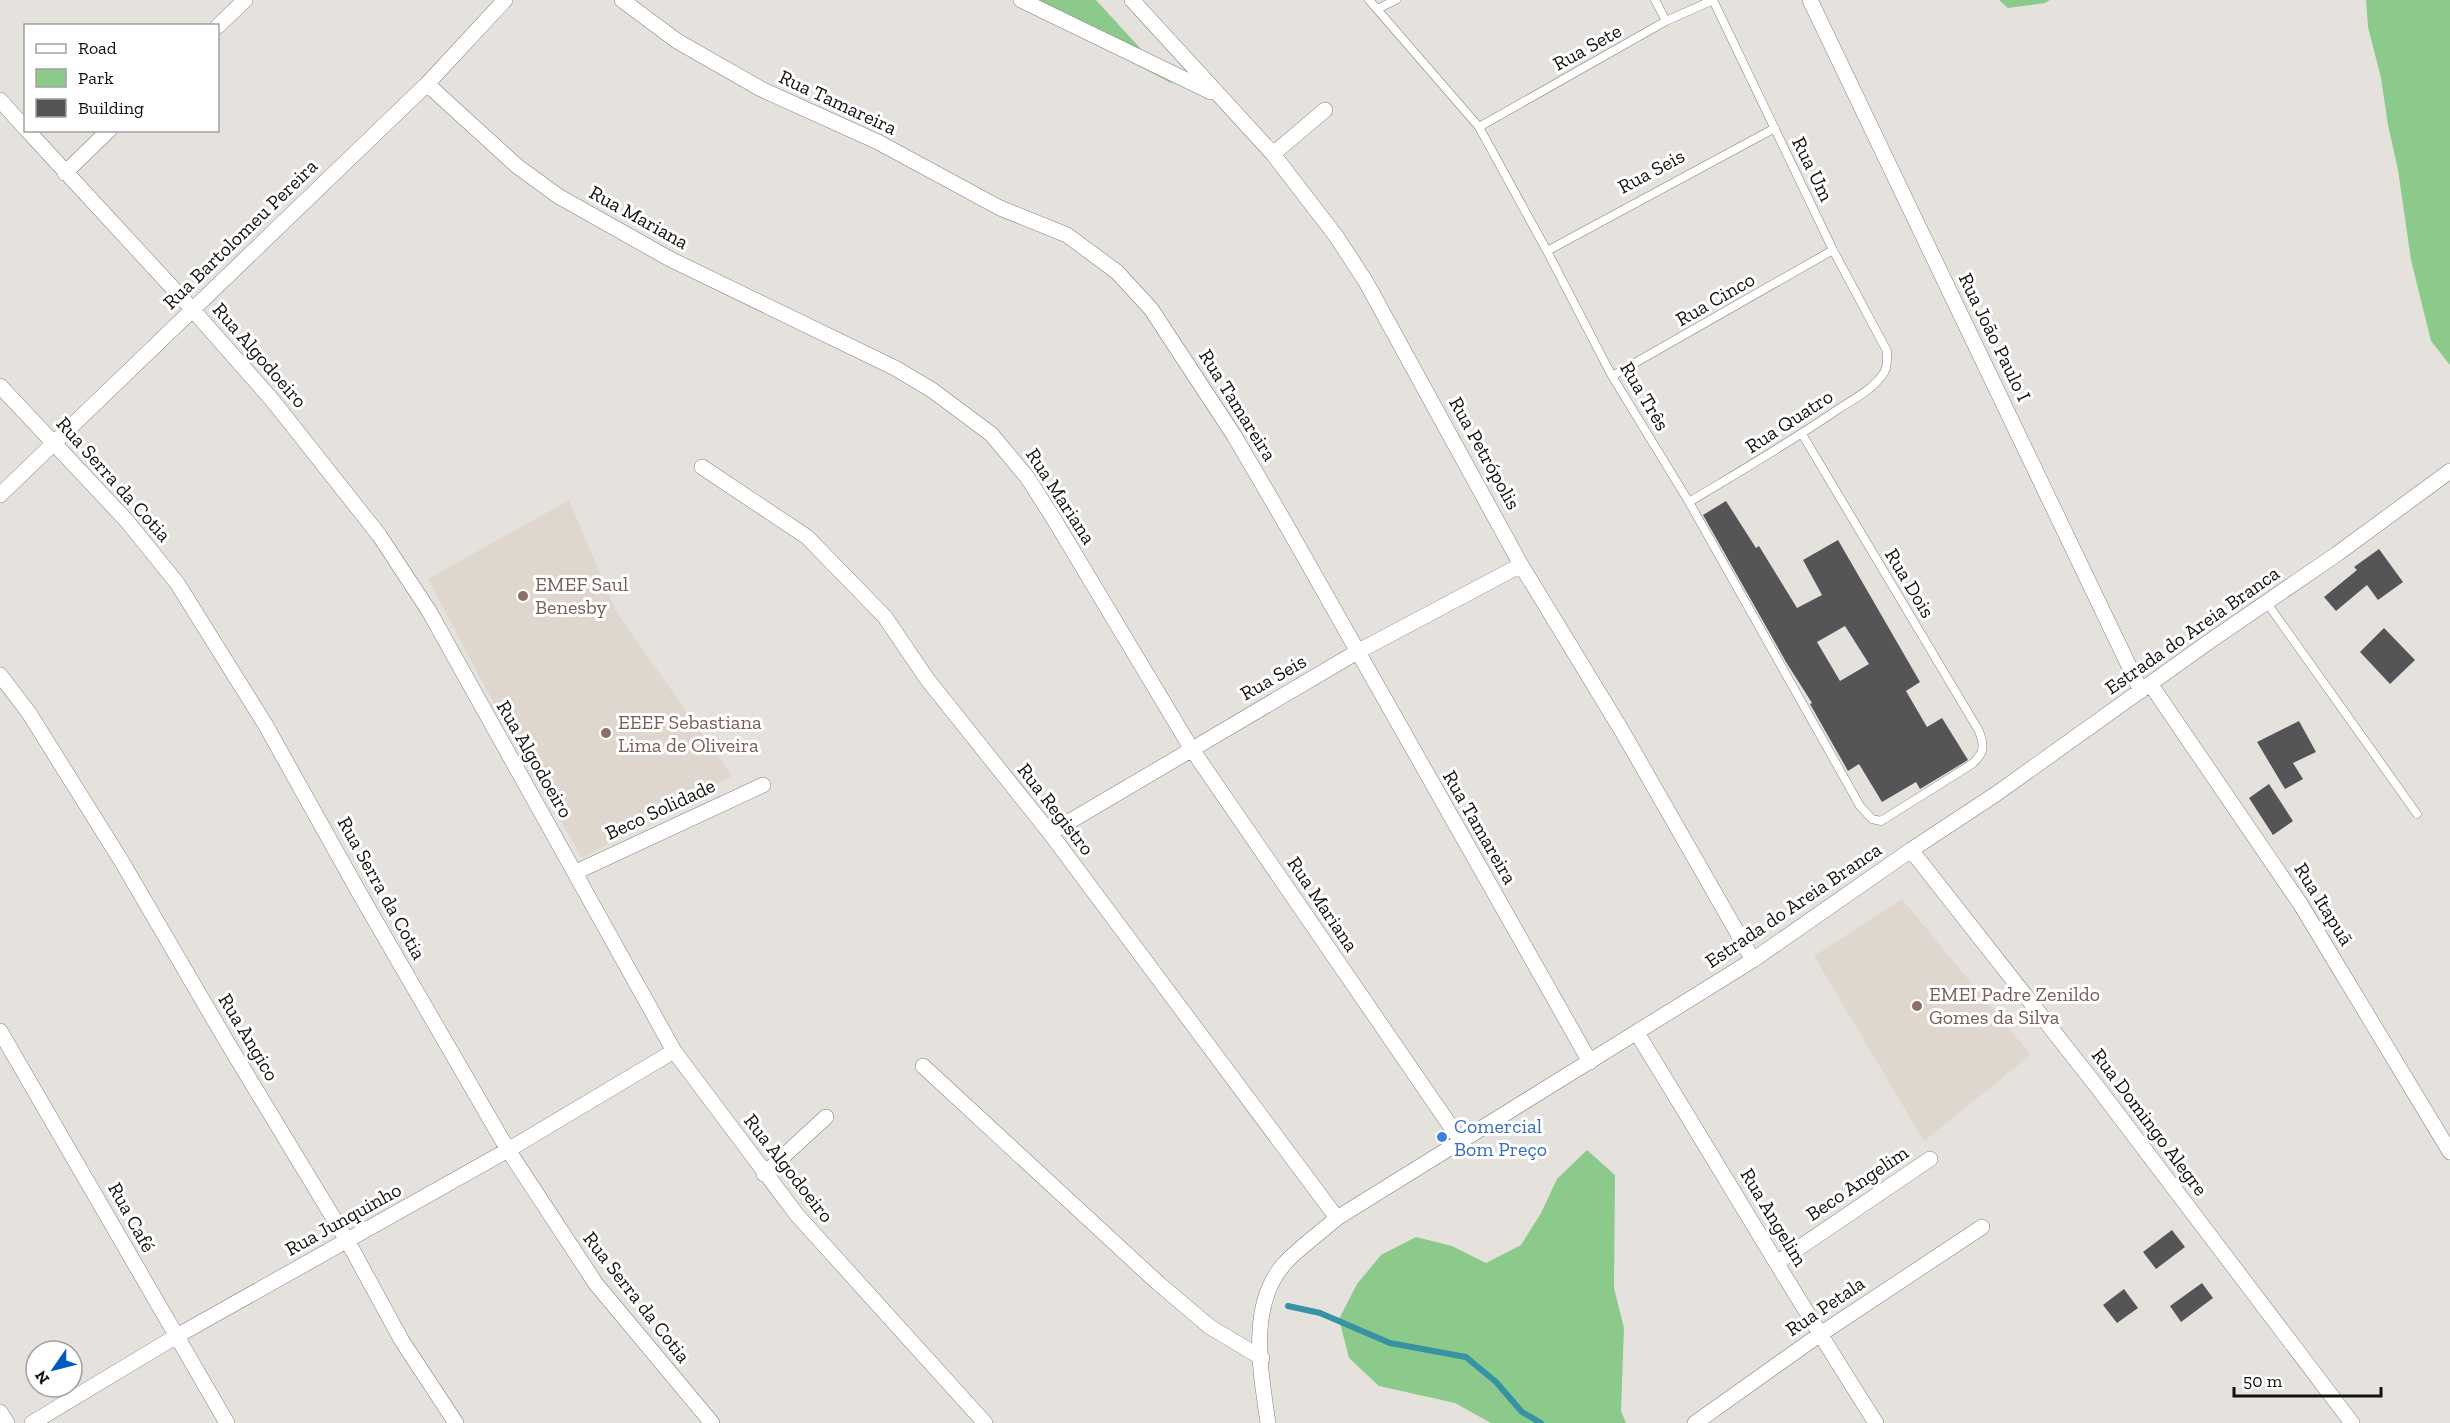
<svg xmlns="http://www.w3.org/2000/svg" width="2450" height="1423" font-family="'Zilla Slab',serif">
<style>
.built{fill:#dfd7cd}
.green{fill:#8cca8b}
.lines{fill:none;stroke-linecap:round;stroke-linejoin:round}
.stream{stroke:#3793a3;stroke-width:6}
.building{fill:#555558;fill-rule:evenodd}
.lane-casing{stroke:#84817e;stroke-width:9}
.street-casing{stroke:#84817e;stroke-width:16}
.lane{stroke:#fff;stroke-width:8}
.street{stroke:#fff;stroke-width:15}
.education-dot{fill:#8d6e63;stroke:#fff;stroke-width:2}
.shop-dot{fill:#3f7fe0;stroke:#fff;stroke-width:2}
.labels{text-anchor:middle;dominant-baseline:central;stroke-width:6;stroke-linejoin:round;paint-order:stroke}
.street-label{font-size:20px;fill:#131211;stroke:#fff}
.education-label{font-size:20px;fill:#785e54;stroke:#fff;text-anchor:start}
.shop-label{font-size:20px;fill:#366cbe;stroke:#fff;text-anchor:start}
</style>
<rect width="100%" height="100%" fill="#e5e2de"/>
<path class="built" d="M569 500 617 613 732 776 582 858 486 689 428 579Z
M1902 899 2031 1055 1924 1141 1814 956Z"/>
<path class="green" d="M1013 0H1096L1173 84Z
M1999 0H2050L2045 3 2008 8Z
M2366 0H2450V365L2431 341 2411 260 2398 170 2388 125 2381 78 2368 27Z
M1587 1150 1615 1175 1614 1288 1624 1328 1621 1411 1626 1423H1491L1455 1403 1379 1386 1349 1358 1339 1319 1357 1284 1381 1255 1416 1237 1452 1246 1486 1263 1521 1245 1541 1213 1557 1179Z"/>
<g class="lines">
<path class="stream" d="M1288 1306 1320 1313 1390 1343 1466 1357 1496 1382 1522 1412 1541 1423"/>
</g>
<path class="building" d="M1726 501 1756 548 1759 546 1797 608 1822 595 1803 560 1838 540 1920 682 1906 691 1927 727 1942 718 1968 760 1920 789 1916 782 1882 802 1859 764 1848 771 1810 704 1812 703 1786 662 1703 515ZM1845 626 1869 664 1840 681 1817 642Z
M2379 549 2403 582 2378 600 2367 585 2336 611 2324 597 2357 570 2354 567Z
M2384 628 2415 660 2390 684 2360 652Z
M2299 721 2316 752 2293 763 2303 779 2285 789 2257 742Z
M2269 784 2293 821 2273 835 2249 798Z
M2172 1230 2185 1247 2156 1269 2143 1252Z
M2202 1283 2213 1298 2181 1322 2170 1306Z
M2124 1289 2138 1308 2117 1323 2103 1305Z"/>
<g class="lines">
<defs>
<path id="lane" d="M1369 0 1479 127 1547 251 1612 376 1689 502 1860 806 1872 819 1881 821 1972 764C1984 753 1985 747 1979 731L1802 434
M1655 0 1666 21
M1377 9 1396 0
M1479 127 1666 21 1713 0
M1547 251 1775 128
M1612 376 1833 250
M1689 502C1739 472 1789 443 1837 410 1852 400 1870 391 1881 377 1888 369 1887 361 1887 351L1833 250 1713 0
M2267 603 2417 814"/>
<path id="street" d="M622 0 677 41 761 89 878 142 1000 208 1067 235 1117 272 1151 309 1235 437 1284 521 1590 1062
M1021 0 1211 92
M1132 0 1273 154 1336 236 1366 282 1521 565 1622 731 1753 960
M1810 0 2141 691
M218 26 245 0
M427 84 517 166 558 196 670 259 895 368 932 390 991 434 1027 477 1052 516 1191 748 1460 1140
M0 100 26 129
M27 130 192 309 273 401 379 535 429 611 674 1051 797 1215 985 1423
M1273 154 1325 110
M65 173 109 130
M0 386 126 520 177 583 265 724 361 896 508 1150 596 1284 712 1423
M702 467 807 537 885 617 927 679 1050 833 1337 1218
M0 495 427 84 505 0
M0 675 29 713 122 862 227 1042 348 1242 402 1341 456 1423
M2151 685 2301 905 2450 1152
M1050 833 1357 652 1521 565
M1911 850 2098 1088 2352 1423
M576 872 763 785
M0 1031 227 1423
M1637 1033C1717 1163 1794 1295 1876 1423
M923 1066 1158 1283 1210 1327 1262 1358
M764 1174 826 1117
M1778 1262 1930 1159
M0 1412 7 1423
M32 1423 175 1337 508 1150 674 1051
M1268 1423C1261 1373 1247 1305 1285 1263 1300 1247 1320 1233 1337 1218L1753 960 1911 850 1996 794 2210 641 2337 554 2450 471
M1695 1423 1819 1335 1982 1227"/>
</defs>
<use href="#lane" class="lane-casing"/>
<use href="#street" class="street-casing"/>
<use href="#lane" class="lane"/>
<use href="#street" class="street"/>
</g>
<g class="education-dot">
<circle cx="523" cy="596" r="6"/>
<circle cx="606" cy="733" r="6"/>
<circle cx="1917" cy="1006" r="6"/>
</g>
<circle class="shop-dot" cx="1442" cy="1137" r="6"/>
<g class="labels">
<g class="street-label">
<text transform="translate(1587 47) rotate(-29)">Rua Sete</text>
<text transform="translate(838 102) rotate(25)">Rua Tamareira</text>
<text transform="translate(1813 169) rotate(64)">Rua Um</text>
<text transform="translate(1651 171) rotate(-28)">Rua Seis</text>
<text transform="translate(639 217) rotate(29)">Rua Mariana</text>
<text transform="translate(240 234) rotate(-44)">Rua Bartolomeu Pereira</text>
<text transform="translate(1715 299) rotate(-30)">Rua Cinco</text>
<text transform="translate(1995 337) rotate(64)">Rua João Paulo I</text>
<text transform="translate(260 355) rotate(49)">Rua Algodoeiro</text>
<text transform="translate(1645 396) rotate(59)">Rua Três</text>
<text transform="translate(1238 405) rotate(58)">Rua Tamareira</text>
<text transform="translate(1789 421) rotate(-33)">Rua Quatro</text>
<text transform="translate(1485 453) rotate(61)">Rua Petrópolis</text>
<text transform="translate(114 479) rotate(48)">Rua Serra da Cotia</text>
<text transform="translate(1061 496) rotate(57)">Rua Mariana</text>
<text transform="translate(1910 583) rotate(59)">Rua Dois</text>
<text transform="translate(2192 630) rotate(-35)">Estrada do Areia Branca</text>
<text transform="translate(1273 677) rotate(-30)">Rua Seis</text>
<text transform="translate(535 759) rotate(60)">Rua Algodoeiro</text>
<text transform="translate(660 809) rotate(-25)">Beco Solidade</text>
<text transform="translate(1056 809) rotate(52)">Rua Registro</text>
<text transform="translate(1480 827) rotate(60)">Rua Tamareira</text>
<text transform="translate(382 888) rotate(61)">Rua Serra da Cotia</text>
<text transform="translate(1323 904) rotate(56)">Rua Mariana</text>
<text transform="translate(2324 904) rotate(58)">Rua Itapuã</text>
<text transform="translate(1793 905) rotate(-34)">Estrada do Areia Branca</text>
<text transform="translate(249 1037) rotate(59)">Rua Angico</text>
<text transform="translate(2150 1122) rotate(53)">Rua Domingo Alegre</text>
<text transform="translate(789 1168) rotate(52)">Rua Algodoeiro</text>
<text transform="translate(1857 1183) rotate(-34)">Beco Angelim</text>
<text transform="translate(132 1217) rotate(61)">Rua Café</text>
<text transform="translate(1774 1217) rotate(59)">Rua Angelim</text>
<text transform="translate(343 1219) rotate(-29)">Rua Junquinho</text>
<text transform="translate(637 1297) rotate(52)">Rua Serra da Cotia</text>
<text transform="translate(1825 1306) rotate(-34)">Rua Petala</text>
</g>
<g class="education-label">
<text x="535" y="584">EMEF Saul<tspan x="535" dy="23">Benesby</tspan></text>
<text x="618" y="722">EEEF Sebastiana<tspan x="618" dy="23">Lima de Oliveira</tspan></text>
<text x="1929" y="994">EMEI Padre Zenildo<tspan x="1929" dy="23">Gomes da Silva</tspan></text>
</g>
<g class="shop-label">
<text x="1454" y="1126">Comercial<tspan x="1454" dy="23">Bom Preço</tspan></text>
</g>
</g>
<rect x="24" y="24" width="195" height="108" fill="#ffffff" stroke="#a1a0a0" stroke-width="1.5"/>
<rect x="36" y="44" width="30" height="9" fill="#ffffff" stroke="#a1a0a0" stroke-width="1.5"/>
<text x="78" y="54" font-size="18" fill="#131211">Road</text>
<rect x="36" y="69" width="30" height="18" fill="#8cca8b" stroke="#a1a0a0" stroke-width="1.5"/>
<text x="78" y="84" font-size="18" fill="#131211">Park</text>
<rect x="36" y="99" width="30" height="18" fill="#555558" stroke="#a1a0a0" stroke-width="1.5"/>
<text x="78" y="114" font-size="18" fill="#131211">Building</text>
<g transform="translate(54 1369) rotate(235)"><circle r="28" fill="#ffffff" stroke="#a1a0a0" stroke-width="1.5"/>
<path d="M0-4.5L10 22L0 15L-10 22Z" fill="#0059c2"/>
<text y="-9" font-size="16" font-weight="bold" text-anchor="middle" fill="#131211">N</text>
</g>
<path d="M2234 1387v9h147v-9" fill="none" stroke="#131211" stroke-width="3"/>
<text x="2243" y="1387" font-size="18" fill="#131211" stroke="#ffffff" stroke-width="4.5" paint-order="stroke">50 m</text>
</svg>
